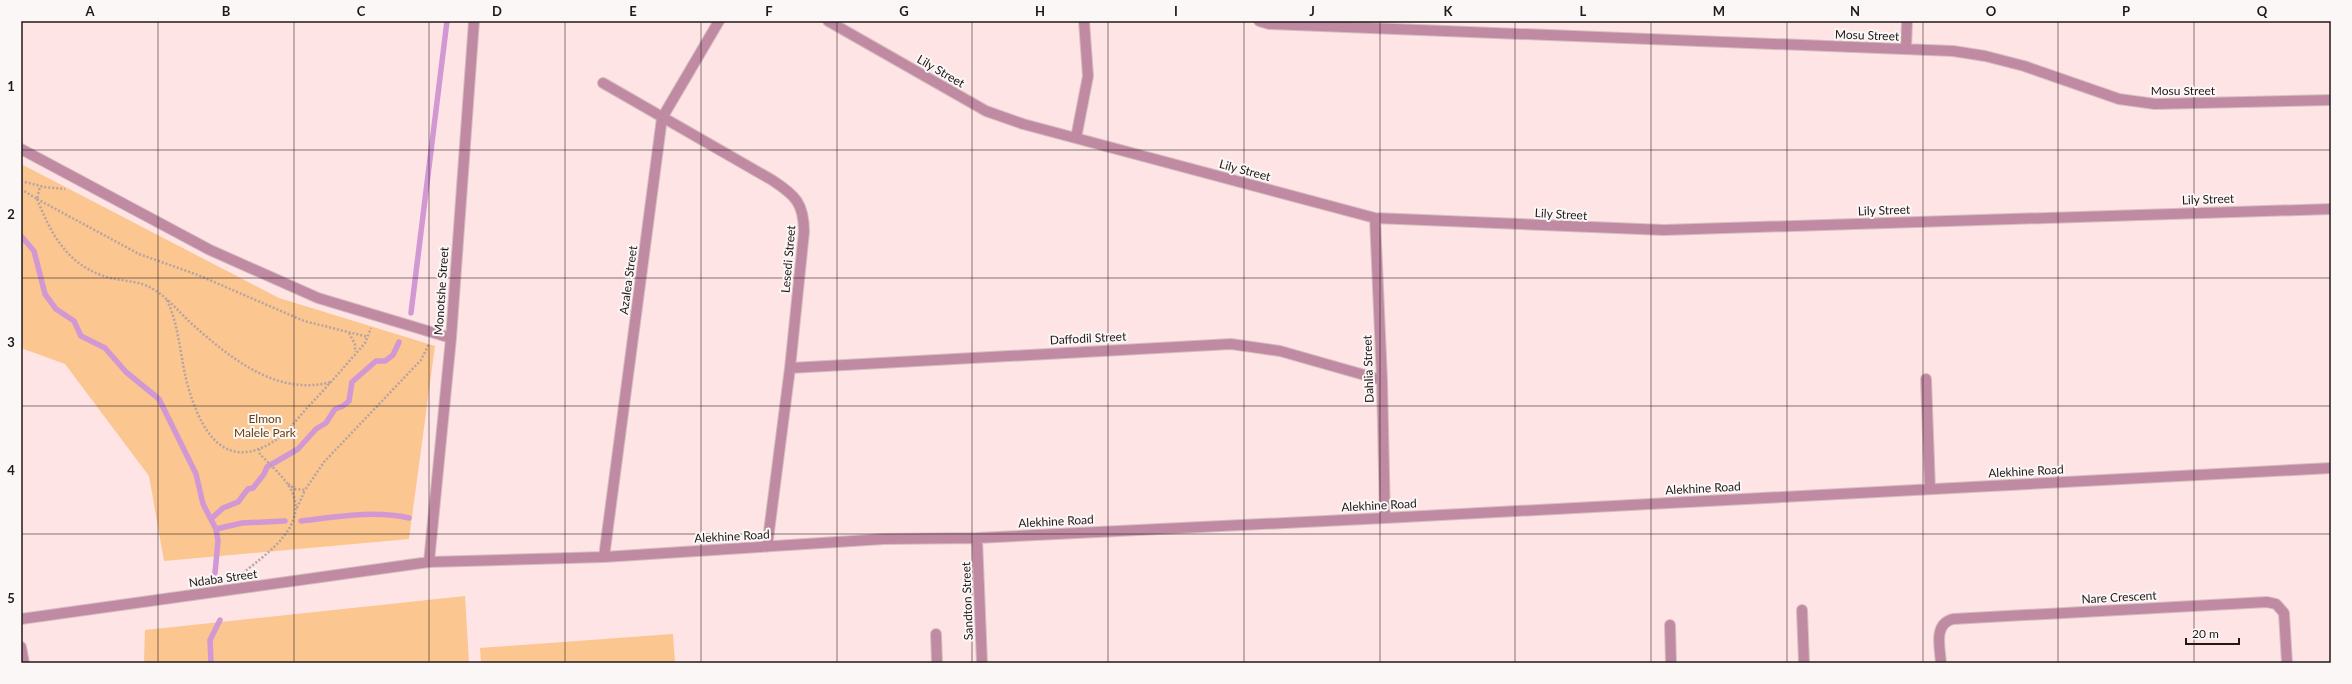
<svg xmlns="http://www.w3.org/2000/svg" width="2352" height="684" font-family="Lato,sans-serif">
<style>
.green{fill:#fbc68f}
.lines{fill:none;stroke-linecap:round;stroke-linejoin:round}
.stream{stroke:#d198d4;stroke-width:5.5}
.minor-casing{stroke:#d6bfc0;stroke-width:12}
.path{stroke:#b7a3a3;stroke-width:2.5;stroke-dasharray:2 2;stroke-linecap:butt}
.minor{stroke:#c18aa3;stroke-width:10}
.grid{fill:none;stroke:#211818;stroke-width:1;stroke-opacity:0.55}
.labels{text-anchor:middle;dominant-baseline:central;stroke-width:4;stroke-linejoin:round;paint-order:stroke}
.street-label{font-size:12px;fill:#211818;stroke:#fcf7f7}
.park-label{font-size:12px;fill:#67410f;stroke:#fcf7f7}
.neatline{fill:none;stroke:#211818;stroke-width:1.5}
.grid-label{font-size:13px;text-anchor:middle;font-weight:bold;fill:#211818}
</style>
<rect width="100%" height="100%" fill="#fee4e5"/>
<path class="green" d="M21 164 279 298 435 346 409 539 164 561 149 476 65 364 21 348Z
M465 596 469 663H144L145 630Z
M673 634 675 663H481L480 648Z"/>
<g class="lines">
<path class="stream" d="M21 236 34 251 45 294 56 309 74 321 81 336 105 348 126 372 159 399 196 474 203 504 216 529 218 541 215 573
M411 313 447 21
M212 518 223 508 238 502 248 489 253 488 264 474 267 467 298 449 316 429 326 423 335 409 343 406 349 401 352 382 376 361H385L393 355 399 342
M301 521C336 517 374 510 409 518
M216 529 242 523 285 521
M211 663 210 640 220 620"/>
<defs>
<path id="minor" d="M828 21 986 111 1023 124 1375 218 1664 230 2331 209
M1259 21 1269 24 1953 51 1985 56 2024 66 2119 99 2155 104 2331 100
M1906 49 1907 21
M603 83 772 180C795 195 804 203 804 232L790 368 767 547
M1076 138 1088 76 1084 21
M21 149 210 250 318 298 451 338
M1375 218 1382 380 1385 518
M790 368 1231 344 1280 351 1382 380
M1926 379 1930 489
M977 538 982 663
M604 557 662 118 719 21
M429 562 451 338 474 21
M1802 610 1804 663
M21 619 429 562 604 557 884 539 977 538 1385 518 2331 468
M1670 625 1671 663
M936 634 937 663
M21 647 24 663
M1941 663C1940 648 1933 624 1953 619L2267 602 2276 604 2284 613 2287 663"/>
</defs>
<use href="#minor" class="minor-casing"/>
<path class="path" d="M21 181 44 187 65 189
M21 189 37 199 40 186
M37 199C50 231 65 262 101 275 117 282 137 279 153 289 168 298 179 312 192 324 229 357 277 397 331 382
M37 199 139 254 198 275 304 321 368 337
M167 300C181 330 180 365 191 396 206 442 232 472 280 437 290 429 298 418 307 408 327 387 346 365 365 343L371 328
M349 333 355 344V352
M288 484 295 489 305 490 324 462 421 360 429 344
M297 508 305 490
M243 573C269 552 312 523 289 486 281 474 269 464 260 454L259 449"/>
<use href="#minor" class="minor"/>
</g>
<path class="grid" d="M158 21V663M294 21V663M429 21V663M565 21V663M701 21V663M837 21V663M972 21V663M1108 21V663M1244 21V663M1380 21V663M1515 21V663M1651 21V663M1787 21V663M1923 21V663M2058 21V663M2194 21V663M21 150H2331M21 278H2331M21 406H2331M21 534H2331"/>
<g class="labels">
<g class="street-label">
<text transform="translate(1867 35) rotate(2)">Mosu Street</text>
<text transform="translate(941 71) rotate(30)">Lily Street</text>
<text x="2183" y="90">Mosu Street</text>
<text transform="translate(1245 170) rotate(15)">Lily Street</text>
<text transform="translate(2208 199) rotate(-2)">Lily Street</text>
<text transform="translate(1884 210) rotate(-2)">Lily Street</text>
<text transform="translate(1561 214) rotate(3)">Lily Street</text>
<text transform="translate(788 259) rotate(-85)">Lesedi Street</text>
<text transform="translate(628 280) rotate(-82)">Azalea Street</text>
<text transform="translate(441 291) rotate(-86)">Monotshe Street</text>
<text transform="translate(1088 338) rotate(-3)">Daffodil Street</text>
<text transform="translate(1368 369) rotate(-92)">Dahlia Street</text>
<text transform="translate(2026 471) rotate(-3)">Alekhine Road</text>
<text transform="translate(1703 488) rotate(-3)">Alekhine Road</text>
<text transform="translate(1379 505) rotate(-3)">Alekhine Road</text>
<text transform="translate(1056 521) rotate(-3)">Alekhine Road</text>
<text transform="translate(732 536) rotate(-3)">Alekhine Road</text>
<text transform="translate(223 578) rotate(-8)">Ndaba Street</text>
<text transform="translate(2119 597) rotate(-3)">Nare Crescent</text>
<text transform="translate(967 601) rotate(-92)">Sandton Street</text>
</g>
<g class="park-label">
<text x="265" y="418">Elmon<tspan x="265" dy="14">Malele Park</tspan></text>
</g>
</g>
<rect width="2352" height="684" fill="none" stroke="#fcf7f7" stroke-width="44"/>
<path d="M2186 638v6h53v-6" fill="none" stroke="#211818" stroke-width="2"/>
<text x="2192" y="638" font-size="12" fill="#211818" stroke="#fcf7f7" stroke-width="3" paint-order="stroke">20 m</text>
<rect x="22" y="22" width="2308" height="640" class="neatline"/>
<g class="grid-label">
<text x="90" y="16">A</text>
<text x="226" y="16">B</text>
<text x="361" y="16">C</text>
<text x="497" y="16">D</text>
<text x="633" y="16">E</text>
<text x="769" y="16">F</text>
<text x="904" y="16">G</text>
<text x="1040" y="16">H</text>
<text x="1176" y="16">I</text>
<text x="1312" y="16">J</text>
<text x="1448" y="16">K</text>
<text x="1583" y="16">L</text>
<text x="1719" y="16">M</text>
<text x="1855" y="16">N</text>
<text x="1991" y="16">O</text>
<text x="2126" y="16">P</text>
<text x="2262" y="16">Q</text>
<text x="11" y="91">1</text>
<text x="11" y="219">2</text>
<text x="11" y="347">3</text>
<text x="11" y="475">4</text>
<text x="11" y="603">5</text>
</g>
</svg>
